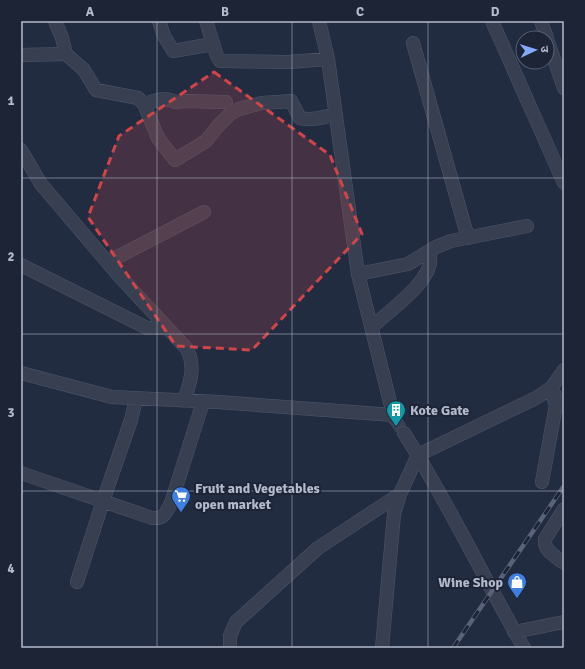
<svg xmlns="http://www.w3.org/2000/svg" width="585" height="669" font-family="Signika,'Noto Sans Devanagari',sans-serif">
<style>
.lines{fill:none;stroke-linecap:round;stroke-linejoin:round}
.minor-tunnel{stroke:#384156;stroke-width:13;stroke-dasharray:13 6;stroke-linecap:butt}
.minor-casing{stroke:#4f5768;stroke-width:14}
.minor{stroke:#373f51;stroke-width:13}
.rail-casing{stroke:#596278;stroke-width:4.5}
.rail{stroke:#1c2436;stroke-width:3;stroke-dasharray:9;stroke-linecap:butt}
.marked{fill:#cf4549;fill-opacity:0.2;stroke:#cf4549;stroke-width:3;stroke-dasharray:8 5;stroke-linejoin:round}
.grid{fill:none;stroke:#b3bacb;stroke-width:1;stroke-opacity:0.55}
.labels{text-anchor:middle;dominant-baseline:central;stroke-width:4;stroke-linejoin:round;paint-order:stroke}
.poi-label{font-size:14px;font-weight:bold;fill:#b3bacb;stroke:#1c2436;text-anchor:start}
.neatline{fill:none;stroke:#b3bacb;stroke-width:1.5}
.grid-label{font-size:13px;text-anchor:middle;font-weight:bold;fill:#b3bacb}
</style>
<rect width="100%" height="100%" fill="#222c41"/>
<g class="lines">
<path class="minor-tunnel" d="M394 418 404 433"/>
<defs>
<path id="minor" d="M55 21 62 38 66 54
M159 21 164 36 173 51 213 44
M206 21 217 56 220 61 288 62 328 59
M319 21 328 59 358 274 394 418
M492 21 564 183
M541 21 547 38
M547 39 564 88
M413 43 468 238
M21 55 66 54 84 70 96 90 138 98 144 104 158 138 175 160 206 141 218 126 230 114 239 109 262 103 291 101 300 118C310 121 326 117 336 114
M144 104C155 101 165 96 175 102L184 101 226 102
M21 150 41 184 120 277 187 349C196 367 190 383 184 401
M108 262 204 212
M21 265 147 328H167
M358 274 408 264 436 247 451 241 527 226
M372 327C389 311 422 288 429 267 431 262 430 256 430 251
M21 373 112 397 218 402 393 415
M404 433C448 502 483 577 524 648
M21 473 152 518C164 519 166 513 171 503L203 402
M542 482 556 405 553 396 555 395 551 388
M564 509 545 539C543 550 556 557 564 563
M77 582 103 501 131 420 136 399
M514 632 564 622
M230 648V636L236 622 318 548 400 494
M382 648 394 514 400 494 418 455 536 398 551 388 564 370"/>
</defs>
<use href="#minor" class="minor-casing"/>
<use href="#minor" class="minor"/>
<defs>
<path id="rail" d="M453 648 564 486"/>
</defs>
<use href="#rail" class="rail-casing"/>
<use href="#rail" class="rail"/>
</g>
<path class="marked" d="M214 72 330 155 362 234 252 350 176 346 88 217 119 136Z"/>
<path class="grid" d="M157 21V648M292 21V648M428 21V648M21 178H564M21 334H564M21 491H564"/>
<defs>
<symbol id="building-pin" viewBox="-11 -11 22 30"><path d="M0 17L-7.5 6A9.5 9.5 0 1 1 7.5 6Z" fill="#0f9aa8" stroke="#1c2436"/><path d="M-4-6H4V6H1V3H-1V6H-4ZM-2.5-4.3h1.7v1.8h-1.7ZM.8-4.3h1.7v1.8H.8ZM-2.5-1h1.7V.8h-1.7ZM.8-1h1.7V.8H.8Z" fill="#fff"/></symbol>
<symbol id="supermarket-pin" viewBox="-11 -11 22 30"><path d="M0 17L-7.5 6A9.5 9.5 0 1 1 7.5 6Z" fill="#3f7fe0" stroke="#1c2436"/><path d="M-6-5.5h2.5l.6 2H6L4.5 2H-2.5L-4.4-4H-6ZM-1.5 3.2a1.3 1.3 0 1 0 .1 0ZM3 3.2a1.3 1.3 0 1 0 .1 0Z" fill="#fff"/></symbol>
<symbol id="shop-pin" viewBox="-11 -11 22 30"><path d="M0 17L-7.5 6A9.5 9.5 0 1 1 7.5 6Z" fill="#3f7fe0" stroke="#1c2436"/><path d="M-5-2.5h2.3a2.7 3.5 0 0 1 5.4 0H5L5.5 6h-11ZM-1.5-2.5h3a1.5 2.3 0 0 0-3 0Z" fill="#fff"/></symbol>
</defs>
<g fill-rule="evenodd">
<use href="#building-pin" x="385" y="399" width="22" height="30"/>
<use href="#supermarket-pin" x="170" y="485" width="22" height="30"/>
<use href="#shop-pin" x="506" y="571" width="22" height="30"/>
</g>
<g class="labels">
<g class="poi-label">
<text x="410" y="410">Kote Gate</text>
<text x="195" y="488">Fruit and Vegetables<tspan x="195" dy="16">open market</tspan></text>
<text x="503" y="582" text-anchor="end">Wine Shop</text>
</g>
</g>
<rect width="585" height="669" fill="none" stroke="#1c2436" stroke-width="44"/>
<g transform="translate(535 50) rotate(86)"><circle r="19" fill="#1c2436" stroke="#586072"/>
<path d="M0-3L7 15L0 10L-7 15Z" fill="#85a8ff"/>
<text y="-6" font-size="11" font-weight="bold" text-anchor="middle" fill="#b3bacb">उ</text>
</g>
<rect x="22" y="22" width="541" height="625" class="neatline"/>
<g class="grid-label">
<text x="90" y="16">A</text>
<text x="225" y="16">B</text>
<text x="360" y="16">C</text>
<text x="495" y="16">D</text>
<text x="11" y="105">1</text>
<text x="11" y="261">2</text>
<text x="11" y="417">3</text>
<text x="11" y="573">4</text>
</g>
</svg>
